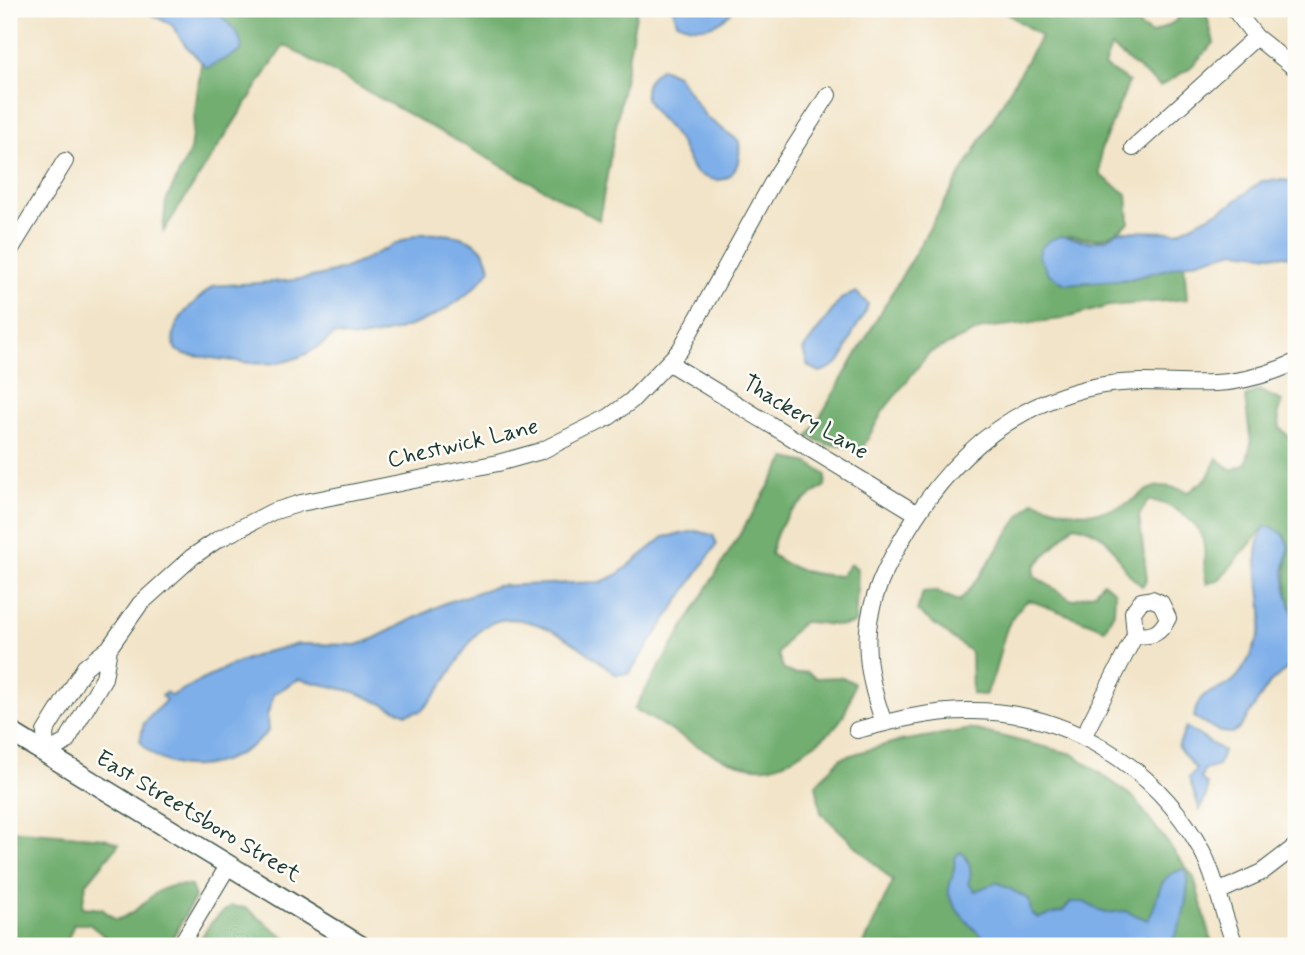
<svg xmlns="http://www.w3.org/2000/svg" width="1305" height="955" font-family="Mynerve,sans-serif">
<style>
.forest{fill:#71ae6f;stroke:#487652;stroke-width:2}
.water{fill:#7eafe9;stroke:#4e768e;stroke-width:2}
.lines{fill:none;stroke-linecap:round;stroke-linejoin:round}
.minor-casing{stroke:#3f564a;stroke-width:18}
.major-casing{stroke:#3f564a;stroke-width:22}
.minor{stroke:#fff;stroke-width:16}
.major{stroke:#fff;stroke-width:19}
.labels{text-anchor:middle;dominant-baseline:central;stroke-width:5;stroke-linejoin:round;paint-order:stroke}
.street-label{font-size:23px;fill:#1f3d34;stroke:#fdfcf7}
</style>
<rect width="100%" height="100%" fill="#fdfcf7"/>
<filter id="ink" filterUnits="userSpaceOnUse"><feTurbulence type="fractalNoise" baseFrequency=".0143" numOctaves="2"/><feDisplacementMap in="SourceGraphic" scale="14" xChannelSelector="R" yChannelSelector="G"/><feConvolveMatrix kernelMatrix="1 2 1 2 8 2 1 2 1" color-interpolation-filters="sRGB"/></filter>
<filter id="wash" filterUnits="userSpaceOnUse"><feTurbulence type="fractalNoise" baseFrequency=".00686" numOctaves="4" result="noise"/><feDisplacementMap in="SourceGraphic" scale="28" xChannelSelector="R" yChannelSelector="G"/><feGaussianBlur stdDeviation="1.57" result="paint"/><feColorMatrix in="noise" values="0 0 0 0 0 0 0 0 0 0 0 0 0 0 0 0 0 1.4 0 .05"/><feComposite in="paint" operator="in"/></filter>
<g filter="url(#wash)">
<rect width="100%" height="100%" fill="#f2e4c8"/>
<path class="forest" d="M208 9H637L599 220 284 45 163 232 166 201 190 151Z
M1000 9H1112L1152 34 1176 21 1185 9H1196L1207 16 1214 43 1189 69 1160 86 1111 47 1104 66 1129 82 1101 149 1100 175 1127 194 1129 223C1087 255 1085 226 1049 241L1076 284 1130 279 1184 263 1187 299 1109 306 1062 319 984 328 929 353 883 411 862 449 826 444 809 436 1041 36Z
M1258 390 1282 401 1278 413 1280 428 1296 443V624C1286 597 1284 575 1289 548L1265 527 1220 579 1207 584C1202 570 1206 561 1204 546 1201 521 1171 503 1148 500L1139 516 1147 579 1142 586C1110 563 1122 535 1074 525L1035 566 1034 576 1072 600 1094 593 1103 582 1115 592 1114 612 1105 629 1029 600C996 623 1004 664 985 695L972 694 971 652 917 611 923 592 935 591 959 601C989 571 1004 530 1034 501 1059 510 1083 517 1109 510 1150 500 1140 475 1189 492L1208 477 1217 458 1232 470 1246 464 1251 444 1245 397Z
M786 458 809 463 826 475 825 486C796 506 777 518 771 554 793 571 812 575 841 576L851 563 858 570 855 623C838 630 821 621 803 622L790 635 778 654 784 670 795 674 807 672 816 678 842 677 854 683C848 714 839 729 810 747 797 755 783 765 766 767 725 771 670 727 634 709Z
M972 729 1073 754 1133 797 1194 878 1213 946H863L893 881 821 813 816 784 841 758 895 742Z
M9 830 104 838 119 844 86 884 82 907 102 909 116 920C148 911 150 880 191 886L195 897 168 946H112L113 943 89 924H74L65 946H9Z
M230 906 246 908 296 946H195L212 922Z"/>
<path class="water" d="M141 9H196L206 15 219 14C229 24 244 35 241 51L207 68 185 45 172 25Z
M673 9H734C719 28 698 32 677 22Z
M661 68 677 75 706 117 739 141C742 173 726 191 695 172 688 162 684 148 677 138 661 115 624 94 661 68Z
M1283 180 1296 182V255L1292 257 1235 251 1130 279 1065 284 1048 273 1039 257 1040 249 1049 240 1061 236 1091 242 1106 239 1119 231 1178 232 1227 207 1262 181Z
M421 234C449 233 485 234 490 269 461 310 410 331 360 338 351 339 343 334 334 335 290 372 264 365 212 358 200 356 186 357 176 350 164 324 196 301 213 286 257 282 300 284 342 269 369 260 392 242 421 234Z
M856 292 868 304C865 317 857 324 852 335 842 357 846 363 820 372L808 366 803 350 841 299Z
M1265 527H1272L1283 534 1289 547 1284 572 1286 590 1296 624V661L1270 683 1240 728 1232 733 1220 732 1194 717C1200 684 1215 697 1234 680 1244 670 1253 651 1258 638 1272 600 1244 560 1265 527Z
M696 531 713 535 717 544 629 674H615C584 648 511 590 474 637 456 661 443 690 421 711L406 714 355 692 299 679 274 694 267 716 268 731C240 765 171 785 140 741L144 723 166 700 162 696 166 692 171 696 231 665 265 652 298 644 357 645 371 640 445 603 496 586 601 582 617 575 664 537Z
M1186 727 1223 751 1218 766 1204 770 1201 779 1207 784V793L1200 810 1189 778 1196 769 1178 747Z
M960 852C970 857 973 874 968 883L975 891 997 882 1029 899 1031 913 1038 918 1063 911 1071 902H1084L1105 913 1125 911 1148 920C1162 897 1153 877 1184 869 1193 879 1182 937 1168 944L1146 936 1136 946C1094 946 1041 952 1000 946 985 944 952 909 949 894 947 884 957 873 954 858Z"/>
</g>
<g filter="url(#ink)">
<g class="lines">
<defs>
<path id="minor" d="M1234 9 1256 37 1296 69
M1133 148 1256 37
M9 252 65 161
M669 363 916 513
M109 648 104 678 66 742 46 753 45 732 85 667 109 648 140 604 192 557 217 540 272 512 301 503 498 463 541 451 609 417 631 401 680 350 776 176 828 95
M884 723C873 693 865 662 868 630 871 597 885 569 901 541 945 463 1008 404 1098 386 1137 378 1176 385 1215 383 1244 382 1270 374 1296 362
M857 730C892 721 930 711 967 711 1064 709 1156 766 1202 851 1218 881 1222 916 1236 946
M1083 737 1135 635C1152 637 1160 634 1168 618L1161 603 1152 599 1141 601 1133 612 1135 635
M1218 892 1262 872 1296 846
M180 946 228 866"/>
<path id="major" d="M9 731 361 946"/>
</defs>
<use href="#minor" class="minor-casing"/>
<use href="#major" class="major-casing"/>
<use href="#minor" class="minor"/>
<use href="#major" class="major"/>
</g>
</g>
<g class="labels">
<g class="street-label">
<text transform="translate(805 418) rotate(31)">Thackery Lane</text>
<text transform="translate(463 444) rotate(-13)">Chestwick Lane</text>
<text transform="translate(198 817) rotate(31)">East Streetsboro Street</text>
</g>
</g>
<rect width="1305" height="955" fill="none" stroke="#fdfcf7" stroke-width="35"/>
</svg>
